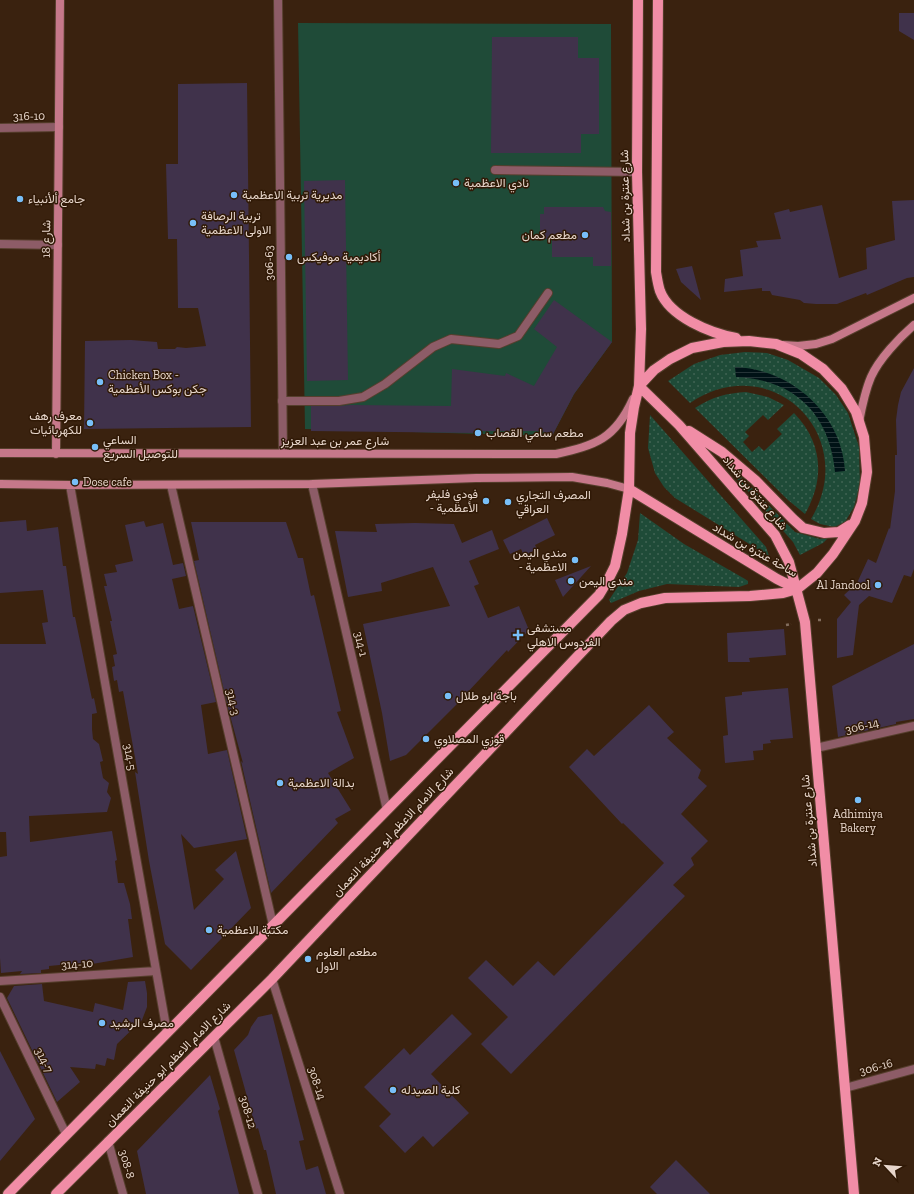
<svg xmlns="http://www.w3.org/2000/svg" width="914" height="1194" font-family="'Zilla Slab',Vazirmatn,serif">
<style>
.grass{fill:url(#grass-dots)}
.park{fill:#1f4b38}
.water{fill:url(#water-rules)}
.building{fill:#40324b}
.lines{fill:none;stroke-linecap:round;stroke-linejoin:round}
.lane-casing{stroke:#563f2d;stroke-width:10}
.street-casing{stroke:#563f2d;stroke-width:10}
.secondary-casing{stroke:#563f2d;stroke-width:10}
.primary-casing{stroke:#563f2d;stroke-width:12}
.path{stroke:#826d5d;stroke-width:2.5;stroke-dasharray:3 2;stroke-linecap:butt}
.lane{stroke:#8d5c67;stroke-width:8}
.street{stroke:#8d5c67;stroke-width:8}
.secondary{stroke:#c6788a;stroke-width:8}
.primary{stroke:#f18da6;stroke-width:10}
.poi-dot{fill:#78bff8;stroke:#301906;stroke-width:1.5}
.labels{text-anchor:middle;dominant-baseline:central;stroke-width:3;stroke-linejoin:round;paint-order:stroke}
.street-label{font-size:12px;fill:#e7d6cb;stroke:#301906}
.poi-label{font-size:12px;fill:#e7d6cb;stroke:#301906;text-anchor:start}
</style>
<defs>
<pattern id="grass-dots" width="8" height="8" patternUnits="userSpaceOnUse"><rect width="8" height="8" fill="#1f4b38"/><path d="M2 2h.1M6 6h.1" fill="none" stroke="#406453" stroke-width="1.8" stroke-linecap="round"/></pattern>
<pattern id="water-rules" width="6" height="5" patternUnits="userSpaceOnUse"><rect width="6" height="5" fill="#001216"/><path d="M0 2.5h6" fill="none" stroke="#253437"/></pattern>
</defs>
<rect width="100%" height="100%" fill="#3a220f"/>
<path class="grass" d="M745 352 767 353 788 360 819 378 836 395 848 413 859 447 860 484 854 507 845 522 834 527 820 524 811 519C861 435 771 348 690 403L668 381 694 364 720 355Z
M746 392 768 397 784 405 768 420 763 415 745 432 749 436 743 442 752 452 759 446 764 451 782 434 777 429 794 413C823 443 825 479 805 514L788 500 695 408C712 397 727 393 746 392Z
M650 415 766 547 769 556 675 498 664 487 655 473 648 448Z
M724 464 732 468 795 532 820 539 828 538 823 543 800 555 793 542Z
M640 513 684 544 745 579 748 581V584L739 587 667 584 639 591 611 603 609 600 627 573 638 540Z"/>
<path class="park" d="M298 23 611 24 612 342 574 394 552 436 305 429Z"/>
<path class="water" d="M735 367C791 369 842 414 845 471L835 472C830 414 794 379 736 377Z"/>
<path class="building" d="M899 13H914V40L899 31Z
M492 37H578V58H599V134H581V153H491Z
M247 83 251 427 84 429 85 341 131 340 157 342 158 349H175L177 347 186 348 206 346 198 308H178L177 239H168L166 164H178V84Z
M345 180 348 380 307 381 304 181Z
M914 200V277L907 278 867 295 866 293 837 304H816L804 303 800 300 772 295 770 291H762V288L724 292 725 279 743 276 740 250 758 247 756 241 781 239 774 213 789 209 790 212 822 205 839 278 867 269 866 248 895 240 892 201Z
M544 207H603L605 211 611 212V266H593V257H552V239H540V214H544Z
M692 266 701 300 681 282 676 269Z
M554 300 612 342 574 394 552 436 542 431H476V433L311 431V406H339L351 405 451 406 452 369 505 376 506 373 534 386 557 347 534 329Z
M914 368V569L911 577 904 575 892 603 869 596 859 605 853 655 837 658V619L851 602 844 595 857 583 868 559 876 563 889 528 890 529 895 491V455H897L896 420 898 405 901 392Z
M547 518 555 535 535 545 537 549 524 556 521 549 510 554 503 540Z
M26 520 27 531 58 527 63 566H66L73 617H75L92 699 94 698 97 713 92 714V729L93 739 99 744 103 761 100 762 103 778 109 783 107 792 111 798 107 812 29 816 30 842 112 831 117 860 115 861 118 883H124L130 904 132 919H128L133 957 92 964 91 962 49 966V969L41 970V973L20 974 22 971 1 973 0 958V857L7 856 6 832H0V644H46L42 623 48 622 43 590 0 593V522Z
M144 521 146 527 163 523 173 565 183 563 186 576 172 579 179 609 193 606 216 702 201 705 208 754 227 750 247 839 194 848 181 834 194 910 224 879 215 870 236 851 251 908 191 970 165 944 149 861 135 772 138 774 123 691 119 692 117 680 114 681 112 667 115 666 113 655 117 654 110 621H112L104 586H107L104 574 117 572 115 565 133 561 125 525Z
M191 522H286L298 558H303L311 596 314 595 341 711 337 712 354 758 328 773 351 810 335 819 338 823 271 893 241 761 243 763 228 708 194 561 199 560Z
M415 523 454 524 462 543 492 530 499 549 469 561 479 584 474 586 488 618 519 606 529 630 508 652 507 650 465 695V696L406 755 390 761 382 713 363 624 450 606 433 567 381 583 382 591 348 597 335 531 377 532 375 524Z
M591 566 563 597 555 580Z
M784 629 786 655 749 658 750 662H728L727 633Z
M914 644V719L896 722V724L838 737 832 686Z
M788 688 793 738 770 740 771 743 763 744V750L753 751 754 760 725 763 723 736 728 735 725 697 742 695V692Z
M649 705 674 732 667 738 701 770 698 778 707 786 681 814 708 841 691 858 694 865 673 885 685 896 511 1074 481 1044 508 1017 468 978 486 960 513 986 538 961 554 976 664 863 623 823 622 824 569 767 587 749 594 756Z
M145 981 147 993V1007L142 1020 117 1044 114 1060 107 1058 105 1066 96 1064 95 1069 70 1067 80 1082 57 1102 7 998 14 986 42 984 44 1001 93 1012 95 1003 123 1010 128 982Z
M272 1014 304 1140 299 1141 306 1170 318 1166 326 1194H276L266 1150H264L258 1128 256 1129 234 1050 248 1035 251 1027 258 1017Z
M452 1014 472 1034 431 1074 469 1113 433 1147 423 1136 405 1153 379 1126 391 1114 364 1087 404 1048 410 1055Z
M0 1051 35 1119 0 1161Z
M210 1075 220 1109 218 1111 239 1194H146L137 1151Z
M676 1160 710 1194H657L650 1187Z"/>
<g class="lines">
<defs>
<path id="lane" d="M495 170 637 172
M282 401H339L363 397 385 384 433 347 451 339 499 344 518 336 548 293"/>
<path id="street" d="M278 0 283 453
M0 128 59 127
M0 244 58 245
M312 484 387 810
M70 485 167 1032
M171 485 273 925
M816 748 914 726
M272 979 340 1194
M0 981 156 971
M0 997 66 1134
M214 1037 258 1194
M845 1088 914 1069
M108 1141 123 1194"/>
<path id="secondary" d="M783 345 798 346 816 344 832 339 914 298
M859 422C862 406 865 391 871 377 879 359 899 338 914 325
M0 453 556 454C596 445 615 439 633 399
M56 454 60 0
M0 484 70 485 312 484 476 478 572 477 607 483 629 489"/>
<path id="primary" d="M638 0 637 172 641 329 639 386 679 425 775 535 789 562 805 622 854 1194
M658 0 656 272C657 278 658 285 660 291 670 317 710 333 736 338
M689 431 722 452 755 480 793 519 803 528 824 533 839 532 850 525
M629 489 777 579 797 589
M8 1194 599 595 608 580 615 566 622 534 629 489 630 433 634 407 639 386 654 370 670 359 692 348 723 342 749 341 776 344 801 354 823 369 842 389 856 412 864 437 867 472 862 503 855 521 833 554 817 573 797 589 783 593 750 596 665 598 641 603 624 610 611 621 272 979 56 1194"/>
</defs>
<use href="#lane" class="lane-casing"/>
<use href="#street" class="street-casing"/>
<use href="#secondary" class="secondary-casing"/>
<use href="#primary" class="primary-casing"/>
<path class="path" d="M818 620H822
M786 625 791 624"/>
<use href="#lane" class="lane"/>
<use href="#street" class="street"/>
<use href="#secondary" class="secondary"/>
<use href="#primary" class="primary"/>
</g>
<g class="poi-dot">
<circle cx="456" cy="183" r="4"/>
<circle cx="234" cy="195" r="4"/>
<circle cx="20" cy="199" r="4"/>
<circle cx="193" cy="223" r="4"/>
<circle cx="585" cy="235" r="4"/>
<circle cx="289" cy="257" r="4"/>
<circle cx="100" cy="382" r="4"/>
<circle cx="90" cy="423" r="4"/>
<circle cx="478" cy="433" r="4"/>
<circle cx="95" cy="447" r="4"/>
<circle cx="75" cy="482" r="4"/>
<circle cx="486" cy="501" r="4"/>
<circle cx="508" cy="502" r="4"/>
<circle cx="575" cy="560" r="4"/>
<circle cx="571" cy="581" r="4"/>
<circle cx="878" cy="585" r="4"/>
<path d="M516 629h4v4h4v4h-4v4h-4v-4h-4v-4h4z"/>
<circle cx="448" cy="696" r="4"/>
<circle cx="426" cy="739" r="4"/>
<circle cx="280" cy="783" r="4"/>
<circle cx="858" cy="800" r="4"/>
<circle cx="209" cy="930" r="4"/>
<circle cx="308" cy="959" r="4"/>
<circle cx="102" cy="1023" r="4"/>
<circle cx="393" cy="1090" r="4"/>
</g>
<g class="labels">
<g class="street-label">
<text transform="translate(29 116) rotate(-1)">316-10</text>
<text transform="translate(625 196) rotate(-91)">شارع عنترة بن شداد</text>
<text transform="translate(46 239) rotate(-89)">شارع 18</text>
<text transform="translate(269 263) rotate(-91)">306-63</text>
<text x="335" y="441">شارع عمر بن عبد العزيز</text>
<text transform="translate(755 493) rotate(50)">شارع عنترة بن شداد</text>
<text transform="translate(755 550) rotate(30)">ساحة عنترة بن شداد</text>
<text transform="translate(361 644) rotate(77)">314-1</text>
<text transform="translate(233 702) rotate(77)">314-3</text>
<text transform="translate(862 726) rotate(-13)">306-14</text>
<text transform="translate(130 757) rotate(80)">314-5</text>
<text transform="translate(809 821) rotate(-95)">شارع عنترة بن شداد</text>
<text transform="translate(393 832) rotate(-47)">شارع الامام الاعظم ابو حنيفة النعمان</text>
<text transform="translate(77 964) rotate(-4)">314-10</text>
<text transform="translate(44 1060) rotate(64)">314-7</text>
<text transform="translate(168 1064) rotate(-45)">شارع الامام الاعظم ابو حنيفة النعمان</text>
<text transform="translate(876 1067) rotate(-15)">306-16</text>
<text transform="translate(317 1083) rotate(72)">308-14</text>
<text transform="translate(248 1112) rotate(74)">308-12</text>
<text transform="translate(127 1164) rotate(74)">308-8</text>
</g>
<g class="poi-label">
<text x="464" y="183">نادي الاعظمية</text>
<text x="242" y="195">مديرية تربية الاعظمية</text>
<text x="28" y="199">جامع ألأنبياء</text>
<text x="201" y="216">تربية الرصافة<tspan x="201" dy="14">الاولى الاعظمية</tspan></text>
<text x="577" y="235" text-anchor="end">مطعم كمان</text>
<text x="297" y="257">أكاديمية موفيكس</text>
<text x="108" y="375">Chicken Box -<tspan x="108" dy="14">جكن بوكس الأعظمية</tspan></text>
<text x="82" y="416" text-anchor="end">معرف رهف<tspan x="82" dy="14">للكهربائيات</tspan></text>
<text x="486" y="433">مطعم سامي القصاب</text>
<text x="103" y="440">الساعي<tspan x="103" dy="14">للتوصيل السريع</tspan></text>
<text x="83" y="482">Dose cafe</text>
<text x="478" y="494" text-anchor="end">فودي فليفر<tspan x="478" dy="14">- الأعظمية</tspan></text>
<text x="516" y="495">المصرف التجاري<tspan x="516" dy="14">العراقي</tspan></text>
<text x="567" y="553" text-anchor="end">مندي اليمن<tspan x="567" dy="14">- الاعظمية</tspan></text>
<text x="579" y="581">مندي اليمن</text>
<text x="870" y="585" text-anchor="end">Al Jandool</text>
<text x="527" y="628">مستشفى<tspan x="527" dy="14">الفردوس الاهلي</tspan></text>
<text x="456" y="696">باجة ابو طلال</text>
<text x="434" y="739">قوزي المصلاوي</text>
<text x="288" y="783">بدالة الاعظمية</text>
<text x="858" y="814" text-anchor="middle">Adhimiya<tspan x="858" dy="14">Bakery</tspan></text>
<text x="217" y="930">مكتبة الاعظمية</text>
<text x="316" y="952">مطعم العلوم<tspan x="316" dy="14">الاول</tspan></text>
<text x="110" y="1023">مصرف الرشيد</text>
<text x="401" y="1090">كلية الصيدله</text>
</g>
</g>
<g transform="translate(886 1166) rotate(296)" stroke="#301906" stroke-width="3" paint-order="stroke">
<path d="M0-3L7 15L0 10L-7 15Z" fill="#e7d6cb"/>
<text y="-6" font-size="11" font-weight="bold" text-anchor="middle" fill="#e7d6cb">N</text>
</g>
</svg>
